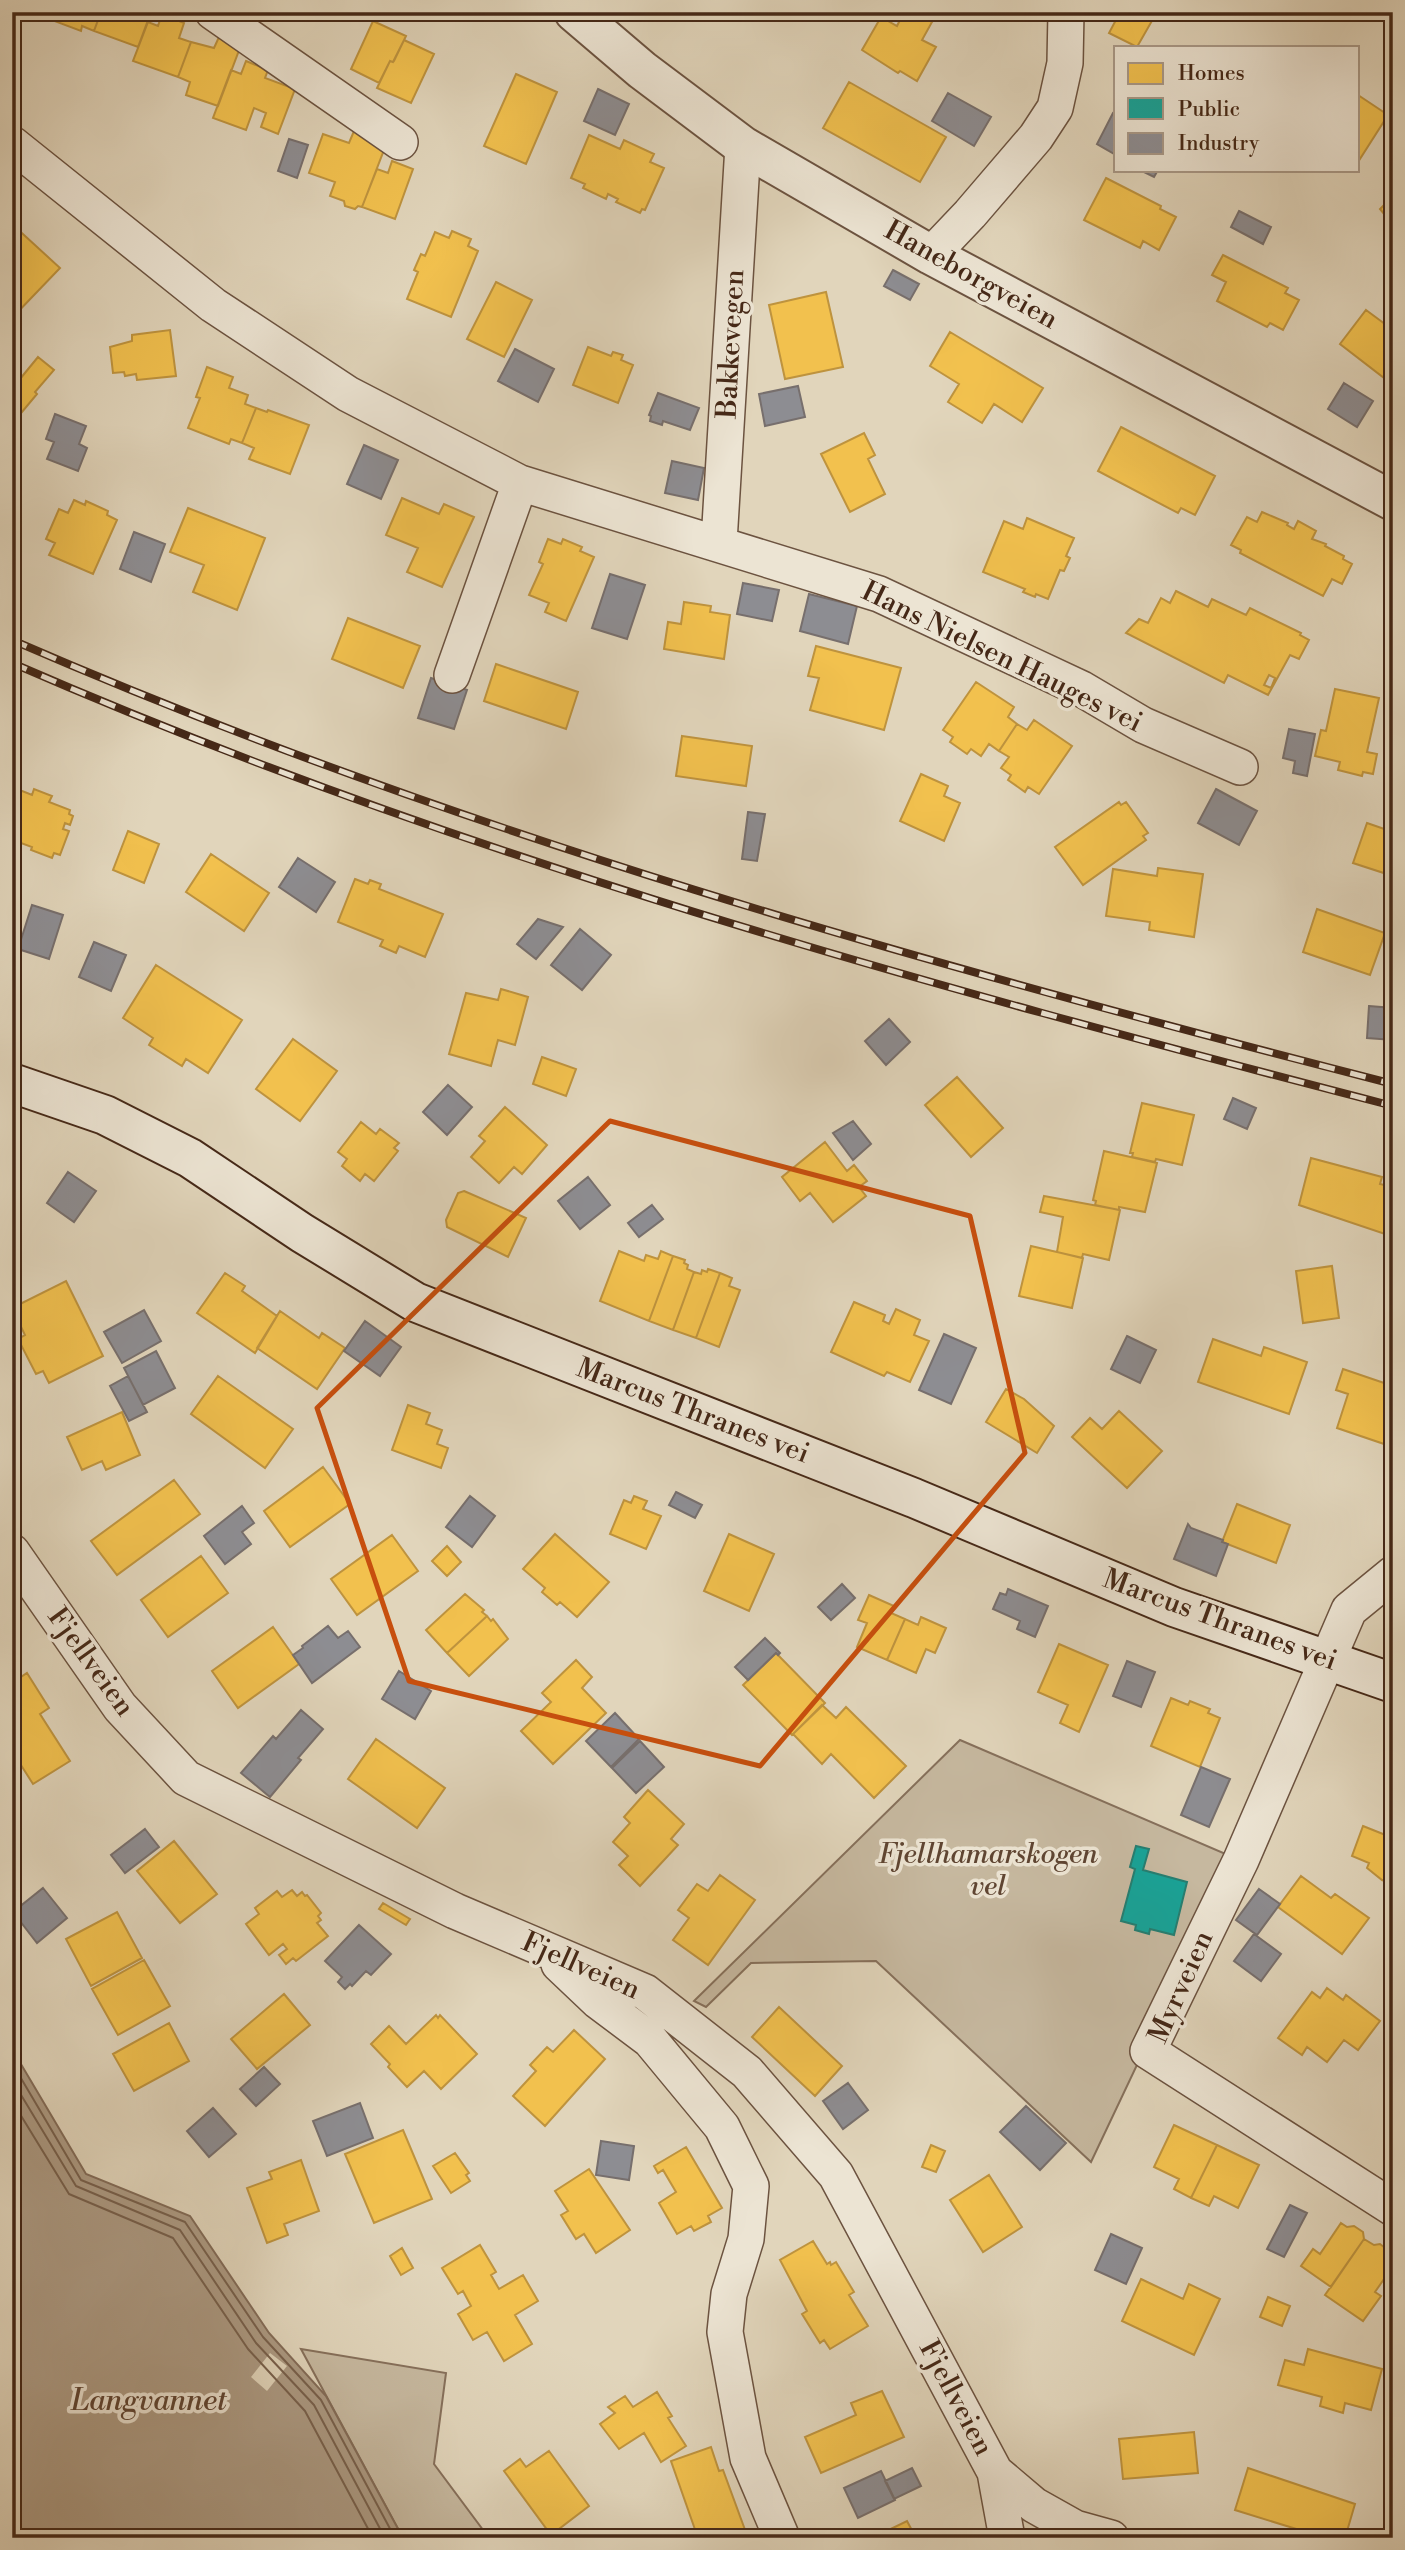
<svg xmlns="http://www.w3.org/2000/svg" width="1405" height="2550" font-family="'Libre Bodoni',serif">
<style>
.green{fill:#c6b89f;stroke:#86705b;stroke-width:2}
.water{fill:#ac9a83;stroke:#836c58;stroke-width:2}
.pier{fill:#e1d5bb}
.homes{fill:#f2c14e;stroke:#be933e;stroke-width:2;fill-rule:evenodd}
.public{fill:#17a398;stroke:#257e71;stroke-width:2}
.industry{fill:#8d8d92;stroke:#776f6d;stroke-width:2}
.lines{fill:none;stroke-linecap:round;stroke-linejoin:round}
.shore{stroke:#78614d;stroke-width:2}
.minor-casing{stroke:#6c5340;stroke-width:38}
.tertiary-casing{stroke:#6c5340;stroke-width:42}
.secondary-casing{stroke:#452817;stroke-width:42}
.minor{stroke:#ece4d3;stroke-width:35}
.tertiary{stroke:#ece4d3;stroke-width:38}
.secondary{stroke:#ece4d3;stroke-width:38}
.rail-casing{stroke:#452817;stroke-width:8}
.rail{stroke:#ece4d3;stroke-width:5;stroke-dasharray:16;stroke-linecap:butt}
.marked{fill:none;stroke:#c74f0e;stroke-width:5;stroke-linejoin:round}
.labels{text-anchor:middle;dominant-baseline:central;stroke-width:7;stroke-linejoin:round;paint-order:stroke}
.street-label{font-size:28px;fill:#452817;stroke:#ece4d3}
.park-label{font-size:28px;font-style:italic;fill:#5f4532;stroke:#ece4d3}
.water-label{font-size:30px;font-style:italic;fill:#5f4432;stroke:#ece4d3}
</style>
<rect width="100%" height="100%" fill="#e1d5bb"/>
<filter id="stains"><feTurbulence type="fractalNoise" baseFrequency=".00286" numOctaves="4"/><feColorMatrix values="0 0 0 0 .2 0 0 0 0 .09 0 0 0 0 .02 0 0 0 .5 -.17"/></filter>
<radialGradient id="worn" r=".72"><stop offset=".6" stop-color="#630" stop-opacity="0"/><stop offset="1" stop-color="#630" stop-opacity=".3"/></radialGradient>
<path class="green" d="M960 1740 1235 1858 1091 2162 876 1961 751 1963 706 2007 694 2001Z
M301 2349 446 2373 434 2464 489 2538H403Z"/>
<path class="water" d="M12 2049 86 2174 190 2216 269 2333 326 2396 403 2538H12Z"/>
<path class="pier" d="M270 2353 287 2366 267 2391 251 2377Z"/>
<path class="homes" d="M32 12H51L49 19Z
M51 12H101L94 31 82 26 81 31 49 19Z
M101 12H151L138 47 94 31Z
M904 12H922L931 18 930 21 932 22 922 40 936 47 917 81 900 71 898 73 862 50 881 17 897 26Z
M1109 12H1157L1137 47 1109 33 1117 18Z
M162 14 184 23 179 38 191 42 178 77 133 61 148 22 158 26Z
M373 21 406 36 394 61 393 62 390 61 379 83 351 69Z
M219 37 241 45 218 106 186 95 190 82 178 77 191 42 214 48Z
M404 40 434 54 411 103 377 88 390 61 393 62Z
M246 61 268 70 265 78 295 89 278 134 261 127 266 113 254 108 246 130 213 118 231 70 241 74Z
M516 74 557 92 526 164 484 146Z
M849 82 946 137 920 182 823 128Z
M1358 95 1388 115 1358 162Z
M354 131 387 142 362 207 358 206 355 209 345 206 344 201 330 196 335 182 309 173 323 134 349 143Z
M589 135 620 149 624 140 654 154 650 162 664 168 645 210 642 209 640 213 616 202 618 199 608 194 606 199 583 188 585 184 571 178Z
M392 161 413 169 395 219 362 207 377 169 388 173Z
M1106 178 1161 206 1160 209 1176 217 1159 250 1143 241 1140 248 1084 220Z
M1393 196V225L1380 209Z
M12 224 60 268 12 318Z
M452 231 471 239 468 246 478 251 451 317 407 299 418 272 414 270 421 254 425 256 435 232 449 238Z
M1223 255 1288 288 1285 293 1299 300 1283 330 1270 323 1267 327 1217 301 1226 282 1212 275Z
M496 282 532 300 504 357 467 339Z
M826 292 843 367 785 379 769 305Z
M1366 310 1393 330V375L1388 381 1340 344Z
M170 330 176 376 137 380 136 374 125 376 124 372 113 373 110 347 132 341V335Z
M950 332 1043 388 1022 422 994 404 982 423 948 402 959 384 930 366Z
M588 347 611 356 613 352 623 355 621 360 633 365 618 403 573 385Z
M38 357 54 370 35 392 37 394 12 424V373L20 379Z
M207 367 233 377 229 388 248 395 245 404 256 408 242 443 231 439 229 444 188 428 200 398 196 397Z
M256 408 267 412 268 410 309 425 290 474 249 459 254 448 242 443Z
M1121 427 1215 476 1195 515 1181 508 1178 513 1098 471Z
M864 433 875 455 868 459 885 494 850 512 821 454Z
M402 498 439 514 444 504 474 517 442 587 407 572 418 548 386 535Z
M74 500 85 505 86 501 108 511 107 515 117 520 93 574 49 555 55 543 46 539 59 509 68 513Z
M188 508 265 538 237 610 193 592 204 565 170 552Z
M1262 512 1288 523 1287 525 1294 529 1298 521 1316 531 1312 539 1326 544 1325 546 1344 556 1343 559 1352 564 1342 584 1332 579 1323 596 1240 553 1241 550 1231 545 1247 517 1257 522Z
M1027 518 1074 538 1066 556 1070 558 1064 571 1060 570 1048 599 1036 594 1035 597 1023 592 1025 589 983 572 1004 521 1023 529Z
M548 539 561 544 563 539 582 547 580 551 594 557 566 621 545 612 549 603 529 595 543 564 539 562Z
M1176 591 1208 607 1212 599 1246 615 1250 608 1301 633 1300 635 1309 640 1299 659 1290 655 1268 695 1228 675 1224 683 1126 633 1139 619 1148 623 1161 598 1170 603ZM1269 675 1275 678 1271 688 1264 685Z
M684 602 711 606 710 612 730 615 724 659 664 649 668 622 681 624Z
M348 618 420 646 403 688 332 659Z
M816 646 901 668 884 730 810 710 819 678 808 676Z
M496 664 578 692 566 729 484 701Z
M976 682 1014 707 1008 717 1017 724 999 751 989 744 981 756 971 749 967 754 950 742 953 737 943 730Z
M1335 689 1379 698 1367 752 1377 754 1373 774 1363 772 1362 776 1338 770 1340 762 1315 756 1321 730 1326 731Z
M1034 720 1072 746 1039 794 1028 787 1025 792 1008 780 1011 775 1001 768 1009 757 999 751 1017 724 1027 730Z
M682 736 752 746 746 786 676 776Z
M921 774 948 786 944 796 960 803 944 841 900 821Z
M12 787 32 795 34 789 52 796 49 802 70 810 69 814 73 816 70 825 65 823 63 829 69 831 60 855 54 853 52 858 31 850 32 847 13 840 12 842Z
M1119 802 1121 805 1126 802 1148 833 1143 836 1146 840 1083 885 1055 847Z
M1367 823 1393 832V876L1353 863Z
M128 831 159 844 144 883 113 870Z
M211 854 269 893 244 931 186 892Z
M1158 868 1203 874 1194 937 1149 930 1150 922 1106 916 1113 869 1157 876Z
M355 879 368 884 370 880 381 884 379 889 443 914 425 957 399 946 396 953 380 946 383 940 338 922Z
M1317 909 1385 933 1370 975 1303 952Z
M156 965 242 1020 208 1073 186 1059 182 1066 149 1045 153 1038 123 1018Z
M501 989 528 997 515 1045 498 1040 491 1066 449 1054 466 993 498 1000Z
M293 1039 337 1071 300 1121 256 1089Z
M542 1057 576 1069 566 1096 533 1084Z
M957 1077 1003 1128 971 1157 925 1105Z
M1142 1103 1194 1115 1182 1165 1156 1159 1155 1162 1132 1157 1133 1153H1130Z
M505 1107 547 1145 522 1174 514 1167 499 1183 471 1157 485 1141 479 1136Z
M361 1122 376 1134 380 1129 399 1143 394 1148 398 1151 374 1181 365 1174 360 1181 342 1166 347 1159 338 1152Z
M825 1142 847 1171 854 1165 867 1181 859 1187 866 1196 833 1222 810 1193 800 1201 782 1177Z
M1104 1151 1157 1163 1145 1212 1119 1207V1210L1095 1205 1096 1201 1093 1200Z
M1311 1158 1382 1177 1380 1184 1393 1187V1206L1385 1234 1299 1205Z
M464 1191 526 1218 508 1257 447 1227 446 1220 458 1193Z
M1044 1196 1120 1210 1109 1260 1083 1254 1082 1258 1057 1252 1063 1217 1040 1212Z
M1031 1246 1083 1258 1072 1308 1019 1296Z
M619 1251 644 1261 646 1255 658 1259 661 1251 673 1256 649 1321 600 1301Z
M673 1256 685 1260 684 1263 688 1265 687 1269 694 1272 673 1330 649 1321Z
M1332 1266 1339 1318 1303 1323 1296 1271Z
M708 1269 720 1273 696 1338 673 1330 694 1272 701 1274 702 1270 707 1272Z
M225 1273 245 1286 242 1291 277 1316 255 1353 197 1313Z
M720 1273 732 1278 729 1286 740 1290 719 1347 696 1338Z
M66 1281 103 1356 49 1383 43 1371 36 1374 18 1339 25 1335 12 1308Z
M854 1302 885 1315 883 1321 889 1324 896 1309 920 1320 914 1335 929 1341 910 1382 887 1372 884 1376 831 1352Z
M280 1311 319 1338 322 1333 345 1348 317 1389 257 1348Z
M1213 1339 1261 1356 1264 1347 1307 1362 1289 1414 1198 1382Z
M1343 1369 1393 1386V1447L1337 1428 1348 1394 1336 1390Z
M218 1376 293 1429 265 1468 191 1414Z
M1006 1389 1024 1399 1054 1426 1037 1453 986 1422Z
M408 1405 430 1413 426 1424 442 1430 437 1444 448 1448 441 1468 392 1450Z
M1119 1411 1162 1451 1127 1488 1072 1437 1090 1418 1102 1429Z
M122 1412 140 1455 106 1470 102 1461 82 1470 67 1437Z
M323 1467 350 1504 290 1547 264 1511Z
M174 1480 200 1514 117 1575 91 1541Z
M634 1496 647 1501 643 1509 661 1516 646 1549 610 1534 624 1500 631 1503Z
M1237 1504 1290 1525 1276 1563 1222 1542Z
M555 1534 609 1582 577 1617 560 1602 557 1605 542 1592 545 1588 523 1569Z
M729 1534 774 1554 749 1611 704 1591Z
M392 1535 418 1571 357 1615 331 1579Z
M447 1546 461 1562 447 1576 432 1561Z
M201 1556 228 1593 168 1637 141 1600Z
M465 1594 484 1610 482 1612 487 1616 447 1653 426 1630Z
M869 1595 894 1606 891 1613 905 1619 887 1660 857 1647 867 1623 858 1620Z
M487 1616 491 1621 493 1619 508 1639 469 1676 447 1653Z
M921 1617 946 1628 935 1653 926 1649 916 1673 887 1660 905 1619 918 1625Z
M273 1627 299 1664 238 1708 212 1671Z
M1059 1644 1108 1665 1079 1732 1060 1723 1068 1705 1038 1692Z
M776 1653 825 1703 792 1735 743 1685Z
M576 1660 592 1677 582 1688 606 1713 553 1764 521 1731 551 1702 542 1693Z
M27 1673 49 1708 40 1714 70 1761 33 1784 12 1751V1683Z
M1171 1698 1188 1705 1190 1701 1210 1709 1208 1713 1220 1718 1200 1767 1151 1746Z
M822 1705 836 1718 846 1707 906 1766 874 1798 831 1754 822 1764 793 1734Z
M376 1739 445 1788 417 1828 348 1779Z
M648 1790 684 1824 671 1839 678 1845 640 1886 619 1865 628 1856 613 1842 630 1823 624 1817Z
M1363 1826 1393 1838V1884L1382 1880 1367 1868 1369 1863 1352 1856Z
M174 1841 217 1894 180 1923 137 1871Z
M720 1875 755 1900 708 1965 673 1940 689 1918 678 1910 697 1884 708 1891Z
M1301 1876 1331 1898 1335 1894 1369 1918 1342 1954 1278 1907Z
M292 1890 297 1896 302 1892 305 1896 307 1895 321 1913 318 1916 321 1920 317 1923 328 1936 296 1961 293 1958 286 1964 279 1955 287 1949 283 1944 269 1955 246 1924 259 1914 255 1908 277 1891 282 1897Z
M383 1903 410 1919 406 1925 379 1909Z
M117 1912 142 1958 91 1986 66 1939Z
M144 1960 170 2006 118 2035 92 1989Z
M1327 1988 1343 2000 1346 1995 1380 2021 1358 2050 1344 2040 1327 2062 1307 2047 1302 2055 1278 2038 1312 1992 1320 1998Z
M284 1994 310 2025 257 2069 231 2039Z
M779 2007 842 2066 815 2096 752 2037Z
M436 2015 438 2018 440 2015 477 2054 441 2089 424 2071 407 2087 388 2067 390 2064 371 2044 389 2026 406 2044Z
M169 2023 189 2061 134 2091 113 2054Z
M574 2030 605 2059 545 2126 513 2096 536 2071 530 2065 547 2047 553 2052Z
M1174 2125 1217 2145 1191 2198 1174 2189 1179 2179 1154 2167Z
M403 2130 432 2199 374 2223 345 2154Z
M931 2145 945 2151 936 2172 922 2167Z
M1217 2145 1259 2165 1238 2208 1214 2196 1209 2206 1191 2198Z
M686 2147 722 2208 708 2216 711 2222 694 2231 691 2226 677 2234 659 2203 676 2192 663 2170 658 2173 654 2166Z
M455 2153 469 2173 466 2175 470 2181 451 2193 433 2166Z
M301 2160 319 2211 284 2224 288 2235 267 2243 247 2188 272 2179 269 2172Z
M589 2169 630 2230 596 2253 584 2234 576 2239 561 2215 568 2211 555 2191Z
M989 2175 1022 2227 983 2252 950 2200Z
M1341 2223 1347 2227 1354 2226 1363 2232 1364 2239 1331 2287 1301 2266 1313 2249 1320 2254Z
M1364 2239 1374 2245 1380 2244 1389 2251 1393 2266 1375 2292 1381 2296 1363 2321 1325 2295Z
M813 2241 827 2264 830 2262 831 2265 836 2262 854 2292 849 2295 868 2326 830 2349 824 2340 820 2343 802 2314 807 2311 780 2260Z
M480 2245 496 2272 491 2275 499 2289 523 2275 538 2301 515 2315 532 2344 504 2361 487 2332 473 2340 458 2314 471 2306 463 2291 458 2294 442 2268Z
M402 2248 413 2268 401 2275 390 2256Z
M1141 2279 1183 2299 1189 2284 1220 2299 1194 2355 1122 2321Z
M1268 2297 1290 2306 1282 2326 1260 2317Z
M1308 2349 1382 2369 1371 2410 1345 2403 1343 2413 1320 2406 1322 2397 1278 2385 1285 2360 1304 2365Z
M882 2391 904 2437 821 2473 805 2437 856 2415 851 2403Z
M657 2392 672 2416 668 2418 686 2446 661 2462 644 2433 619 2449 600 2424 615 2413 608 2407 625 2396 633 2407Z
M1194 2432 1198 2473 1123 2479 1119 2439Z
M711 2447 719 2471 723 2470 748 2538H698L671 2461Z
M549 2451 589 2506 551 2535 504 2471 520 2459 526 2467Z
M1248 2468 1355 2504 1345 2538H1335L1320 2533 1319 2536 1235 2510Z
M907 2521 916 2538H872Z"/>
<path class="public" d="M1136 1846 1149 1849 1143 1870 1187 1882 1174 1935 1150 1929 1149 1934 1135 1930 1136 1925 1121 1921 1135 1869 1130 1867Z"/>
<path class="industry" d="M598 89 629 104 615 135 584 121Z
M948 93 991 117 974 146 932 121Z
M1113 113 1116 114V155L1097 144Z
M289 139 308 145 297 178 278 171Z
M1140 170H1158L1154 177Z
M1239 211 1271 227 1263 244 1231 227Z
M893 270 919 284 910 300 884 286Z
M515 349 554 369 538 402 498 381Z
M1344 383 1373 401 1357 427 1328 409Z
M798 386 805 417 765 426 759 394Z
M658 393 699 408 690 430 663 421 662 425 650 421 651 416 649 415Z
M55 414 86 426 79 444 87 448 78 471 47 459 54 442 46 439Z
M364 445 398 460 381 499 347 484Z
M672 461 704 468 698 500 665 493Z
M134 532 165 544 151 582 120 569Z
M610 574 645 585 627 639 592 628Z
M743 583 779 590 772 621 737 614Z
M809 594 857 606 848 644 800 631Z
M431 678 467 690 454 729 418 718Z
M1289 729 1315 734 1307 776 1293 773 1295 761 1283 758Z
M1216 789 1257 811 1239 845 1198 823Z
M748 812 765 814 757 861 742 859Z
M298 858 335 882 316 912 279 887Z
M32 905 63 915 49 959 18 949Z
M538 919 563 927 536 959 517 944Z
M580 929 611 955 582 990 551 965Z
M94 942 126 955 111 991 79 977Z
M1369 1006 1393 1008V1040L1367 1038Z
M889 1019 910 1042 886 1065 865 1041Z
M448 1085 472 1107 447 1135 423 1112Z
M1233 1098 1256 1108 1247 1129 1224 1119Z
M853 1121 871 1144 853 1160 833 1133Z
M68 1172 96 1191 74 1222 47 1203Z
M588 1177 610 1205 580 1229 558 1201Z
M652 1205 663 1219 639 1237 628 1223Z
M144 1310 161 1341 122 1363 104 1332Z
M365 1321 401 1347 380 1376 344 1351Z
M944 1334 976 1348 951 1404 919 1390Z
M1127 1336 1156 1350 1140 1383 1111 1369Z
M156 1351 175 1388 143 1405 124 1368Z
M128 1376 147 1412 129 1421 110 1386Z
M676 1492 702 1505 695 1518 669 1505Z
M470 1496 495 1516 472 1547 446 1527Z
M242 1506 254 1523 242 1532 251 1544 225 1564 204 1536Z
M1188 1524 1191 1528 1223 1540 1222 1542 1228 1544 1216 1576 1174 1559Z
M842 1584 855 1598 831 1620 818 1607Z
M1008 1589 1048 1606 1035 1637 1017 1629 1020 1621 993 1609 1000 1593 1006 1595Z
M328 1626 338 1638 348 1631 360 1647 312 1683 293 1655 303 1648 302 1646Z
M765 1638 780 1653 778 1655 776 1653 748 1680 735 1667Z
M1127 1661 1155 1672 1141 1707 1113 1696Z
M399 1671 431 1691 415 1719 382 1699Z
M301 1710 323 1729 298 1758 301 1760 270 1797 241 1773 273 1736 276 1739Z
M615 1713 639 1739 611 1767 586 1741Z
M640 1741 664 1767 636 1793 612 1768Z
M1201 1767 1230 1779 1209 1827 1181 1815Z
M145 1829 159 1847 125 1873 111 1855Z
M43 1888 67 1918 37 1943 13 1912Z
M1259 1889 1280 1904 1257 1935 1236 1920Z
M359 1925 391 1954 371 1975 366 1971 352 1986 350 1984 345 1989 338 1982 342 1977 325 1961Z
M1254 1934 1281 1954 1261 1981 1234 1961Z
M264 2067 280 2084 256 2106 240 2089Z
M848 2083 868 2110 843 2129 823 2101Z
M360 2103 373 2138 327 2156 313 2121Z
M1026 2106 1066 2143 1040 2170 1000 2132Z
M213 2108 236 2134 209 2157 187 2131Z
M601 2141 634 2146 629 2180 596 2175Z
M1290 2205 1307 2213 1284 2257 1267 2249Z
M1111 2234 1142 2248 1126 2284 1095 2270Z
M912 2468 921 2486 894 2499 885 2481Z
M881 2471 895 2500 858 2518 844 2488Z"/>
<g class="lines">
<path class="shore" d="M12 2063 81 2180 185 2222 263 2337 321 2400 395 2538
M12 2080 76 2186 180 2230 256 2343 314 2405 385 2538
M12 2101 69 2194 173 2238 248 2349 305 2411 373 2538"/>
<defs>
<path id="minor" d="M213 12 400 142
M12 144 213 305 348 394 520 483 879 594 1082 689 1143 725 1240 767
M931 255 970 214 1036 137 1055 108 1065 63 1066 12
M719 542 743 146
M452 675 520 483
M12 1552 120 1707 186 1778 455 1911 645 1992 747 2072 836 2175 995 2472 1034 2505 1075 2528 1111 2538
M1393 1574 1349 1610 1241 1860 1148 2051 1393 2208
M559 1964 598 2001 650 2040 722 2127 751 2186 746 2239 729 2294 725 2332 748 2458 782 2538
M995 2472 1007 2538"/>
<path id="tertiary" d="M574 12 642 70 743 146 931 255 1393 501"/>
<path id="secondary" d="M12 1083 105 1115 190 1158 302 1233 415 1302 914 1498 1174 1607 1393 1683"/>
</defs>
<use href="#minor" class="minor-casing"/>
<use href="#tertiary" class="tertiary-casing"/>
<use href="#secondary" class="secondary-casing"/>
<use href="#minor" class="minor"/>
<use href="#tertiary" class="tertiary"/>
<use href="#secondary" class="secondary"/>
<defs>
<path id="rail" d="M12 640C456 833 924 964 1393 1084
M12 663C457 857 925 985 1393 1106"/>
</defs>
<use href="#rail" class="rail-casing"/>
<use href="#rail" class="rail"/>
</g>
<path class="marked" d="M610 1121 970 1216 1025 1453 760 1766 409 1681 317 1408Z"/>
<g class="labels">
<g class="street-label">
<text transform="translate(971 275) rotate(29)">Haneborgveien</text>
<text transform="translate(731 344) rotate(-87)">Bakkevegen</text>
<text transform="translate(1002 657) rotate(26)">Hans Nielsen Hauges vei</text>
<text transform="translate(693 1411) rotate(21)">Marcus Thranes vei</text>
<text transform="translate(1220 1620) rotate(20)">Marcus Thranes vei</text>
<text transform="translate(91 1662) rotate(54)">Fjellveien</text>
<text transform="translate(581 1966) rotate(24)">Fjellveien</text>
<text transform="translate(1181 1987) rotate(-66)">Myrveien</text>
<text transform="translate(956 2398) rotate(62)">Fjellveien</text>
</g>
<g class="park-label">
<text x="988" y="1854">Fjellhamarskogen<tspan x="988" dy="32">vel</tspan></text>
</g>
<g class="water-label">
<text x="149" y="2401">Langvannet</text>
</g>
</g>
<rect width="1405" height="2550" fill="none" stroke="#e1d5bb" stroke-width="42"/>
<rect x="14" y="14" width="1377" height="2522" fill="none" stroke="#452817" stroke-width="3.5"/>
<rect x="21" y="21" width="1363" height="2508" fill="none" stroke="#452817" stroke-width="2"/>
<rect x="1114" y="46" width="245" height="126" fill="#ece4d3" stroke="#a99988" stroke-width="2"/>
<rect x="1128" y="63" width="35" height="21" fill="#f2c14e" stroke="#a99988" stroke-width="2"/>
<text x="1178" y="80" font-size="21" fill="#452817">Homes</text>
<rect x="1128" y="98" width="35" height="21" fill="#17a398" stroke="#a99988" stroke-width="2"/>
<text x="1178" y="116" font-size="21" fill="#452817">Public</text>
<rect x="1128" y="133" width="35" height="21" fill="#8d8d92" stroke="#a99988" stroke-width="2"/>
<text x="1178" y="150" font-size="21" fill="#452817">Industry</text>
<rect width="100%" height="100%" filter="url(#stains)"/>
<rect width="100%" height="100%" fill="url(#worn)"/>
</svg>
